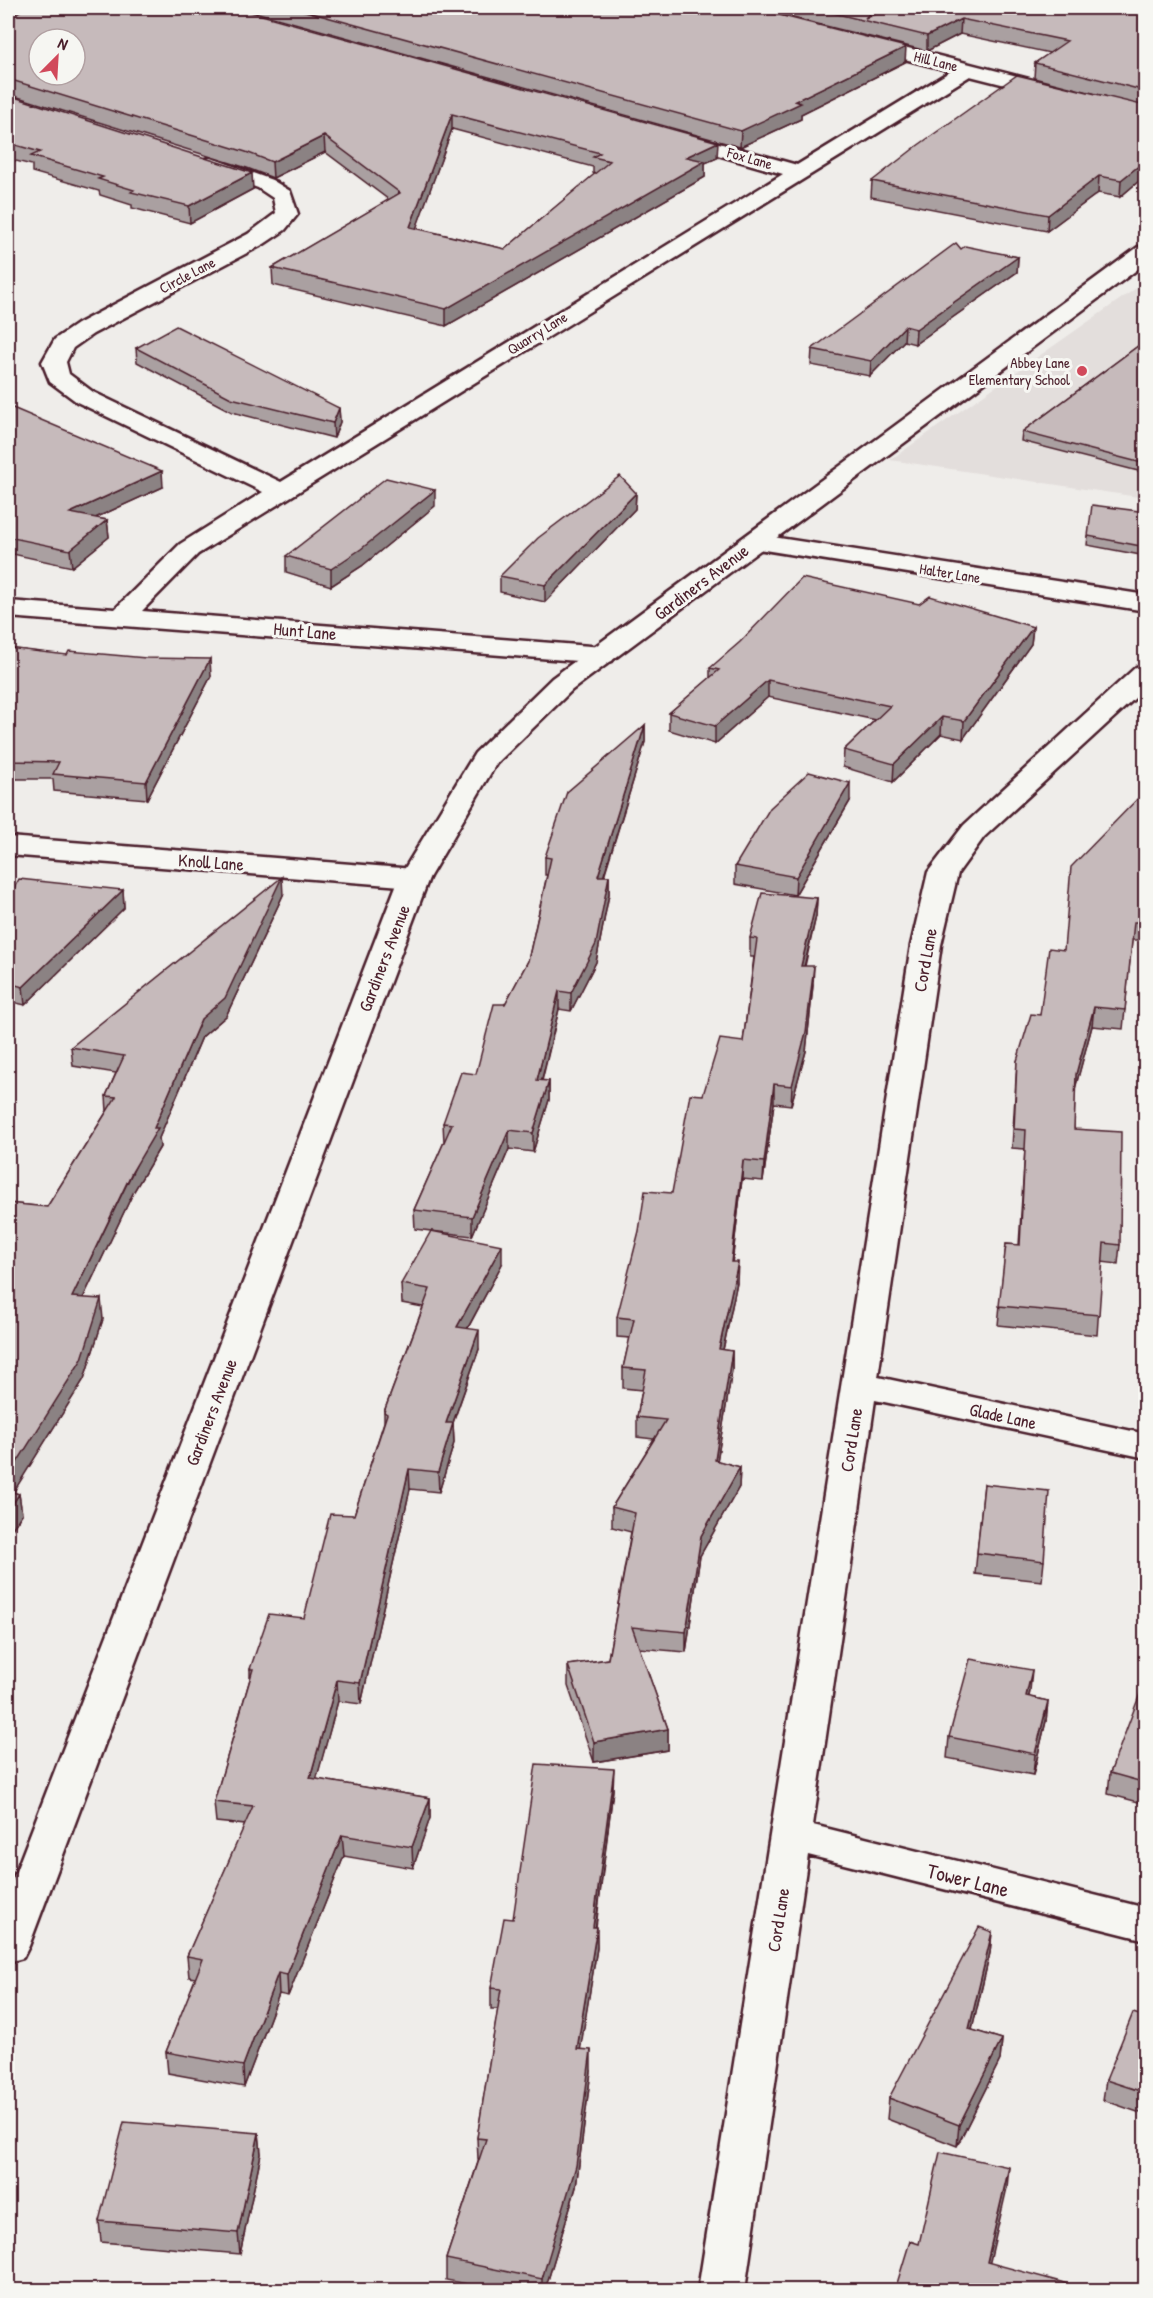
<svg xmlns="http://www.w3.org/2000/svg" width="1153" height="2298" font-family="'Patrick Hand',sans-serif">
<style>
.built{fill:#e3dedc}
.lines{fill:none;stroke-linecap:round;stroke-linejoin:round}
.minor-casing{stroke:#4a1f2b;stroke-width:5}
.secondary-casing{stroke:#4a1f2b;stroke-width:5}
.minor{fill:#f6f6f2;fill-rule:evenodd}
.secondary{fill:#f6f6f2;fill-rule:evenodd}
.wall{fill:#aaa0a1;stroke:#4a1f2b;stroke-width:1.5;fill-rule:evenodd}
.shaded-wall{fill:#8b8283;stroke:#4a1f2b;stroke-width:1.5}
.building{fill:#c6babb;stroke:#4a1f2b;stroke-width:1.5;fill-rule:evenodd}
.poi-dot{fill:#d1495b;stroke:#f6f6f2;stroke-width:2}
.labels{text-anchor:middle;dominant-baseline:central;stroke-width:6;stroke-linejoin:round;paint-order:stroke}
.far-street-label{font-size:15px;fill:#4a1f2b;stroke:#f6f6f2}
.far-poi-label{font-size:15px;fill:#4a1f2b;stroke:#f6f6f2;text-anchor:end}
.street-label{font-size:18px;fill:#4a1f2b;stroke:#f6f6f2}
.near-street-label{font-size:21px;fill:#4a1f2b;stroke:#f6f6f2}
</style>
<rect width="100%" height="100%" fill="#efedea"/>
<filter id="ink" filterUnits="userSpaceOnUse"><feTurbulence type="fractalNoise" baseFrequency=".0167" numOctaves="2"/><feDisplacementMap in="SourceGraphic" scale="12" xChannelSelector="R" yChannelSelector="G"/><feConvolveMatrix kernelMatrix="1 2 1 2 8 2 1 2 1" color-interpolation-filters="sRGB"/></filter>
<g filter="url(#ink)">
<path class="built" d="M1145 282V498L890 460Z"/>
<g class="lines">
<defs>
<path id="minor" d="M861 36 1060 87 1063 91 1060 95 1053 97 970 76 198 554 142 611 603 647 612 649 616 655 612 661 603 663 8 617V601L115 609 180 544 263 492 77 402 50 382 42 362 55 339 77 324 248 234 276 213 273 198 258 188 203 168 200 164 203 160 210 158 217 160 272 180 290 191 298 214 285 230 264 244 93 334 73 348 66 362 69 374 93 392 281 482 783 174 666 140 663 136 666 132H680L797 165 951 71 854 46 851 42 854 38Z
M754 534 1146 595V611L745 547 741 542 745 537Z
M1146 665V688L984 837 958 873 941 945 878 1377 1146 1434V1458L875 1400 813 1825 1146 1908V1940L808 1855 745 2290H698L911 945 928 872 964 825 1136 667Z
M8 837 414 869 424 872 429 878 424 884 414 887 8 855Z"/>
<path id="secondary" d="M1146 246V263L572 690 496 764 429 878 29 1946 23 1958 8 1962V1892L399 878 475 753 552 678 1138 247Z"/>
</defs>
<use href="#minor" class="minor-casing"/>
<use href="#secondary" class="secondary-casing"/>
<use href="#minor" class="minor"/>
<use href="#secondary" class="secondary"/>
</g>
<path class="wall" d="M241 8H751L905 62 801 114V119L740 147Z
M753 8H888L887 9 1146 8V175L1120 197 1098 193 1047 231 871 197 872 181 1104 96 1034 78 1035 63 1050 53 960 34 927 51Z
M8 18 717 158 705 163V177L446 326 273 285 272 268 389 200 325 152 273 178 247 168 8 94ZM452 129 593 167V173L595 174 505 249 416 228Z
M8 95 253 189 190 223 132 208V205L100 195 99 191 32 172V165L8 159Z
M961 249 1018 257 1017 272 915 344 904 341 870 376 811 365 812 349Z
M1146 340V473L1021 441 1022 432Z
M136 348 339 408 340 422 334 438 232 412 137 362Z
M8 406 163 487 95 518 107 520 109 537 72 567 8 553Z
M636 493 635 509 545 602 500 592V576Z
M435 506 362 566 331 586 286 572V556Z
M1146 512V556L1087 545 1088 536Z
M919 604 1033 627 1031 644 963 739 941 734 893 782 843 767 844 750 875 720 768 697 715 744 669 730V713L710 678V668Z
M8 648 211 676 147 799 54 791 53 779H8Z
M645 725V742L604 876H609V894L596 962 571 1011 559 1009 542 1081H549V1100L533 1152 509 1149 472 1236 415 1229 414 1210 444 1142 443 1123 476 1074 505 1004 528 961 547 875H545V857Z
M1146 790V871L1144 872 1141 922 1139 940H1132L1123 1029 1092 1026 1075 1088 1074 1129 1120 1245 1118 1264 1102 1262 1097 1335 998 1325 1006 1244 1019 1245 1025 1149 1012 1148 1017 1061 1040 1015 1064 950Z
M850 801 795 895 735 884V866Z
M123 890 124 908 25 1005 8 1001V899Z
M283 895 226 1016 202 1037 159 1138 160 1147 134 1191 83 1298 103 1319 84 1379 13 1492 19 1494 22 1514 8 1535V1203L47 1207 107 1111 106 1096 116 1073 73 1066 71 1047Z
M817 898 816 916 805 966 813 985 806 1051 791 1105 774 1103 763 1181 742 1179 732 1262 737 1282 723 1350 732 1351V1370L717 1461 740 1467 739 1487 700 1556 686 1652 639 1648 668 1729V1750L594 1762 568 1686V1665L608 1659 631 1532 612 1527V1507L654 1439 637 1437V1417L642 1390 623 1388V1368L630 1338 617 1337V1317L672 1193 703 1095 743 1042 754 957H750V938Z
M502 1264 468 1328 479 1349 453 1423 454 1443 439 1492 410 1489 361 1704 338 1701 316 1779 430 1798V1818L413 1868 344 1856 288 1996 279 1994 244 2087 168 2073 166 2052 196 1978 189 1977 187 1956 245 1825 216 1822 214 1802 250 1679V1669L304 1618 354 1515 384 1422V1412L423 1307 402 1303 401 1284Z
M984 1484 1044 1561 1042 1581 975 1574Z
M1146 1551V1587L1138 1585 1141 1565Z
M1030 1691 1029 1697 1048 1701 1046 1721 1033 1775 947 1758 949 1737Z
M1146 1692V1804L1108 1794 1110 1773Z
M613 1790 596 1927 597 1948 580 2049 591 2071 576 2187 545 2290H499L446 2280V2259L479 2159H478L477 2138 498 2009H491V1988L513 1919Z
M992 1932 990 1953 972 2030 1002 2039 1000 2060 957 2146 887 2119 889 2098Z
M1146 2017V2115L1103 2100 1106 2080Z
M259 2133 261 2154 240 2254 101 2242 99 2221Z"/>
<path class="shaded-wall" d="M875 8H888L874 23 865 18Z
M961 19 960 34 927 51V36Z
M906 47 905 62 801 114V119L740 147 741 131 795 101Z
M452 114V129L411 243 410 227Z
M324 136 325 152 273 178 272 162Z
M718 142 717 158 705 163V177L446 326V309L686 157Z
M1146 160V175L1120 197 1121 180Z
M252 173 253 189 190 223 189 206Z
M1099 176 1098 193 1047 231 1048 215Z
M1018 257 1017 272 915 344 916 329Z
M905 326 904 341 870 376 871 361Z
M339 408 340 422 334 438 333 423Z
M162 471 163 487 71 529 70 513Z
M435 490V506L362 566 331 586V569Z
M636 493 635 509 545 602V585Z
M107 520 109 537 72 567 70 550Z
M1033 627 1031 644 963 739 964 721Z
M210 659 211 676 147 799 146 782Z
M768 680V697L715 744V726Z
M942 717 941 734 893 782 894 764Z
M645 725V742L598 894V876Z
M850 783V801L795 895 796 877Z
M609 876V894L596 962 571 1011V993Z
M282 877 283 895 226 1016 202 1037 159 1138 160 1147 134 1191 74 1317 72 1297 154 1128 201 1019Z
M123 890 124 908 25 1005 23 987Z
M817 898 816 916 800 984 801 966Z
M814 966 813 985 806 1051 791 1105 792 1086Z
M559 991V1009L537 1099V1080Z
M1094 1007 1092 1026 1074 1093 1076 1074Z
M549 1081V1100L533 1152V1133Z
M774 1084V1103L763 1181 764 1162Z
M509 1130V1149L472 1236V1217Z
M743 1160 742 1179 730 1281 731 1262Z
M502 1245V1264L458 1346 457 1327Z
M738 1262 737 1282 719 1369V1349Z
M101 1299 103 1319 84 1379 8 1501V1477Z
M479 1330V1349L446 1442V1423Z
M732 1351V1370L714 1480 715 1460Z
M453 1423 454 1443 439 1492 438 1472Z
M740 1467 739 1487 700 1556 686 1652V1632L701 1536Z
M409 1469 410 1489 361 1704 360 1683Z
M19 1494 22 1514 8 1535V1511Z
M1032 1670 1030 1691 1024 1717 1026 1696Z
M337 1680 338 1701 311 1799 310 1778Z
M1048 1701 1046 1721 1033 1775 1035 1754Z
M668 1729V1750L594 1762V1742Z
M614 1769 613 1790 593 1947V1927Z
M430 1798V1818L413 1868 412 1847Z
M342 1835 344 1856 288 1996 287 1975Z
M597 1927V1948L577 2070V2049Z
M992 1932 990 1953 967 2050 969 2029Z
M278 1973 279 1994 244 2087 243 2066Z
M1002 2039 1000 2060 957 2146 959 2125Z
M591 2050V2071L576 2187 545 2290H542V2279Z
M259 2133 261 2154 240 2254 238 2233Z
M1009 2167 1007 2188 985 2283 987 2262Z"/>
<path class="building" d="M25 8H236L718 142 686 157 705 161 446 309 272 268 400 193 324 136 272 162 246 152 8 79V18ZM39 39H75V75H39ZM452 114 600 153 593 157 610 161 505 249 410 227Z
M294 8H751L906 47 795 101 801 103 741 131Z
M813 8H875L865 18 891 8H1146V91L1035 63 1067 41 961 19 927 36Z
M1017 75 1146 106V160L1121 180 1099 176 1048 215 872 181 917 146Z
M8 95 252 173 189 206 131 192 134 190 98 179 103 177 31 156 40 152 8 143Z
M956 243 961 249 965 246 1018 257 916 329 905 326 871 361 812 349Z
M176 326 339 408 333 423 231 398 136 348Z
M1146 340V464L1022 432Z
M8 406 162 471 70 513 107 520 70 550 8 537Z
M620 476 636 493 545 585 500 576 538 538Z
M386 478 435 490 361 549 331 569 286 556Z
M1092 505 1146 512V547L1088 536Z
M802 578 919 604 930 596 1033 627 964 721 942 717 894 764 844 750 890 706 768 680 715 726 669 713 719 670 710 668 740 642Z
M8 648 67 655 69 651 146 658 210 659 146 782 53 774 59 762 8 761Z
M645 725 598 876H609L596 944 571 993 559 991 537 1080 549 1081 533 1133 509 1130 472 1217 414 1210 452 1124 443 1123 461 1072 476 1074 494 1004H505L528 961 551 858 545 857 567 792Z
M809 772 850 783 796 877 735 866 770 808Z
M1146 790V855L1141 922H1134L1125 1010 1094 1007 1076 1074 1074 1129 1121 1132 1120 1245 1104 1243 1099 1315 999 1306 1006 1244 1020 1245 1026 1130 1014 1129 1017 1061 1031 1014 1040 1015 1049 948 1064 950 1071 867Z
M282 877 225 998 201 1019 154 1128H158L132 1172 72 1297 101 1299 82 1359 8 1477V1253L9 1248H8V1203L47 1207 116 1097 106 1096 124 1056 71 1047Z
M19 879 123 890 23 987 8 983V899Z
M762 893 817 898 801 966H814L806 1032 792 1086 774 1084 764 1162 743 1160 731 1262H738L719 1349 732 1351 715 1460 740 1467 701 1536 686 1632 632 1627 668 1729 594 1742 568 1665 608 1659 635 1513 612 1507 666 1420 637 1417 646 1370 623 1368 634 1319 617 1317 639 1231 645 1191 672 1193 690 1094 703 1095 720 1039 743 1042 757 939 750 938Z
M431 1231 502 1245 457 1327 479 1330 446 1423H453L438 1472 409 1469 360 1683 337 1680 310 1778 430 1798 412 1847 342 1835 287 1975 278 1973 243 2066 166 2052 203 1959 187 1956 253 1806 214 1802 253 1669H250L269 1614 304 1618 330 1514 354 1515 387 1414 384 1412 430 1289 401 1284Z
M984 1484 1049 1491 1044 1561 977 1553Z
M8 1491 19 1494 8 1511Z
M1146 1551V1566L1141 1565Z
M970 1659 1032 1670 1026 1696 1048 1701 1035 1754 949 1737Z
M1141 1691 1146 1692V1783L1110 1773Z
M536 1764 614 1769 593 1927H597L577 2049 591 2050 576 2166 542 2279 446 2259 486 2139 477 2138 501 1989 491 1988 504 1918 513 1919Z
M979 1927 992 1932 969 2029 1002 2039 959 2125 889 2098Z
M1133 2013 1146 2017V2093L1106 2080Z
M124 2122 259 2133 238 2233 99 2221Z
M940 2152 1009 2167 987 2262 1061 2282 1085 2290H895L910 2241 919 2244Z"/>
</g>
<circle class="poi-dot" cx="1082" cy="371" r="6"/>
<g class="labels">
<g class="far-street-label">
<text transform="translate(936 61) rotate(14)">Hill Lane</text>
<text transform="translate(750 158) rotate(16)">Fox Lane</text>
<text transform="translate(187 275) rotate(-28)">Circle Lane</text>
<text transform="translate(537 333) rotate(-32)">Quarry Lane</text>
<text transform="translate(950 573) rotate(9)">Halter Lane</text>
</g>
<g class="far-poi-label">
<text x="1070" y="362">Abbey Lane<tspan x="1070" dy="17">Elementary School</tspan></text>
</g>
<g class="street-label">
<text transform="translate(701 582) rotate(-37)">Gardiners Avenue</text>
<text transform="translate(305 631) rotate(5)">Hunt Lane</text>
<text transform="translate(211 862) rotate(4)">Knoll Lane</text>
<text transform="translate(384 958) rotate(-69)">Gardiners Avenue</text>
<text transform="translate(925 960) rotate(-80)">Cord Lane</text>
<text transform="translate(211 1412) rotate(-69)">Gardiners Avenue</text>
<text transform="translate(1003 1416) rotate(12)">Glade Lane</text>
<text transform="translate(851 1440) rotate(-81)">Cord Lane</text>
<text transform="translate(778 1920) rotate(-81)">Cord Lane</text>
</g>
<g class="near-street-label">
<text transform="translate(968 1880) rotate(14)">Tower Lane</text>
</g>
</g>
<rect width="1153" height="2298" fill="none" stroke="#f6f6f2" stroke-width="30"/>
<rect x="15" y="15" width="1123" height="2268" fill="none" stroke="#4a1f2b" stroke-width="2" filter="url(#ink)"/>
<g transform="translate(57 57) rotate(24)"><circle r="28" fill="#f6f6f2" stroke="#b1a0a2" stroke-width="1.5"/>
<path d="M0-4.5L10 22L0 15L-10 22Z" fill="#d1495b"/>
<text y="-9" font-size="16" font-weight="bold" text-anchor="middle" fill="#4a1f2b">N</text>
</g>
</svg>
